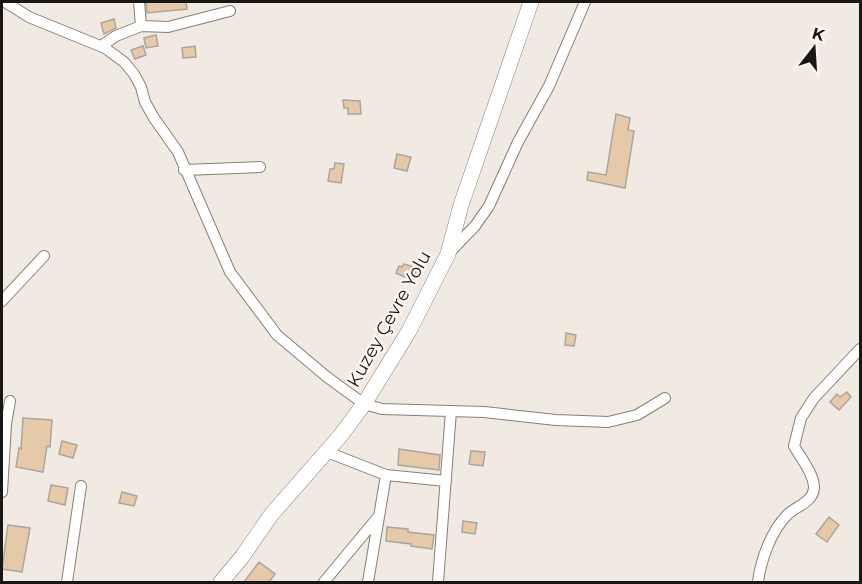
<svg xmlns="http://www.w3.org/2000/svg" width="862" height="584" font-family="Montserrat,sans-serif">
<style>
.building{fill:#e6c9a8;stroke:#aba59d;stroke-width:1.5}
.lines{fill:none;stroke-linecap:round;stroke-linejoin:round}
.minor-casing{stroke:#867f78;stroke-width:12}
.primary-casing{stroke:#867f78;stroke-width:16}
.minor{stroke:#fff;stroke-width:10}
.primary{stroke:#fff;stroke-width:15}
.labels{text-anchor:middle;dominant-baseline:central;stroke-width:4.5;stroke-linejoin:round;paint-order:stroke}
.street-label{font-size:18px;fill:#191714;stroke:#fff7ef}
</style>
<rect width="100%" height="100%" fill="#f1eae2"/>
<path class="building" d="M146 2H186L187 9 147 13Z
M114 19 116 28 104 34 101 23Z
M156 35 158 46 146 48 144 38Z
M143 46 146 55 135 59 131 50Z
M195 46 196 57 183 58 182 48Z
M343 100 360 101 361 114H348V108H344Z
M616 114 630 118 628 130 634 131 625 188 587 180 588 172 606 175Z
M397 154 411 157 407 171 394 168Z
M335 163 344 164 341 183 328 181 330 169H334Z
M404 264 417 268 414 278 411 277 410 279 396 273 399 266 402 267Z
M566 333 576 335 574 346 565 345Z
M847 392 851 397 839 410 830 402 837 394 840 397Z
M23 418 52 420 50 447 47 446 43 472 16 467 19 448 21 449Z
M62 441 77 445 73 458 59 454Z
M399 449 440 455 439 470 398 465Z
M471 451 485 452 483 466 469 464Z
M51 485 68 488 65 505 48 501Z
M122 492 137 496 134 506 119 503Z
M829 517 839 525 827 542 816 534Z
M463 521 477 523 475 534 462 532Z
M8 525 30 528 22 572 2 569Z
M387 527 408 529V532L434 535 432 549 411 546V544L386 541Z
M259 562 275 574 269 582H244Z"/>
<g class="lines">
<defs>
<path id="minor" d="M5 2 29 17 105 48 124 62 134 74 141 87 145 102 154 118 178 152 230 272 277 335 327 377 364 404 382 409 484 412 556 420 608 422 637 415 665 398
M141 26 168 27 230 11
M101 46 116 36 141 26 139 2
M184 170 260 167
M449 253 475 226 489 206 518 142 549 86 585 2
M2 301 44 256
M327 452 386 475 446 481
M2 492 6 424 10 401
M67 582 81 486
M324 582 378 517
M368 582 386 475
M438 582 451 411
M758 582C761 559 771 531 788 514 797 506 813 502 814 488 814 474 801 458 794 446L801 418 814 398 860 349"/>
<path id="primary" d="M221 582 242 557 271 515 341 435 364 404 409 331 448 254 461 205 531 2"/>
</defs>
<use href="#minor" class="minor-casing"/>
<use href="#primary" class="primary-casing"/>
<use href="#minor" class="minor"/>
<use href="#primary" class="primary"/>
</g>
<g class="labels">
<g class="street-label">
<text transform="translate(389 319) rotate(-61)">Kuzey Çevre Yolu</text>
</g>
</g>
<rect width="862" height="584" fill="none" stroke="#191714" stroke-width="6"/>
<g transform="translate(814 48) rotate(17)" stroke="#fff7ef" stroke-width="4.5" paint-order="stroke">
<path d="M0-4.5L10 22L0 15L-10 22Z" fill="#191714"/>
<text y="-9" font-size="16" font-weight="bold" text-anchor="middle" fill="#191714">K</text>
</g>
</svg>
